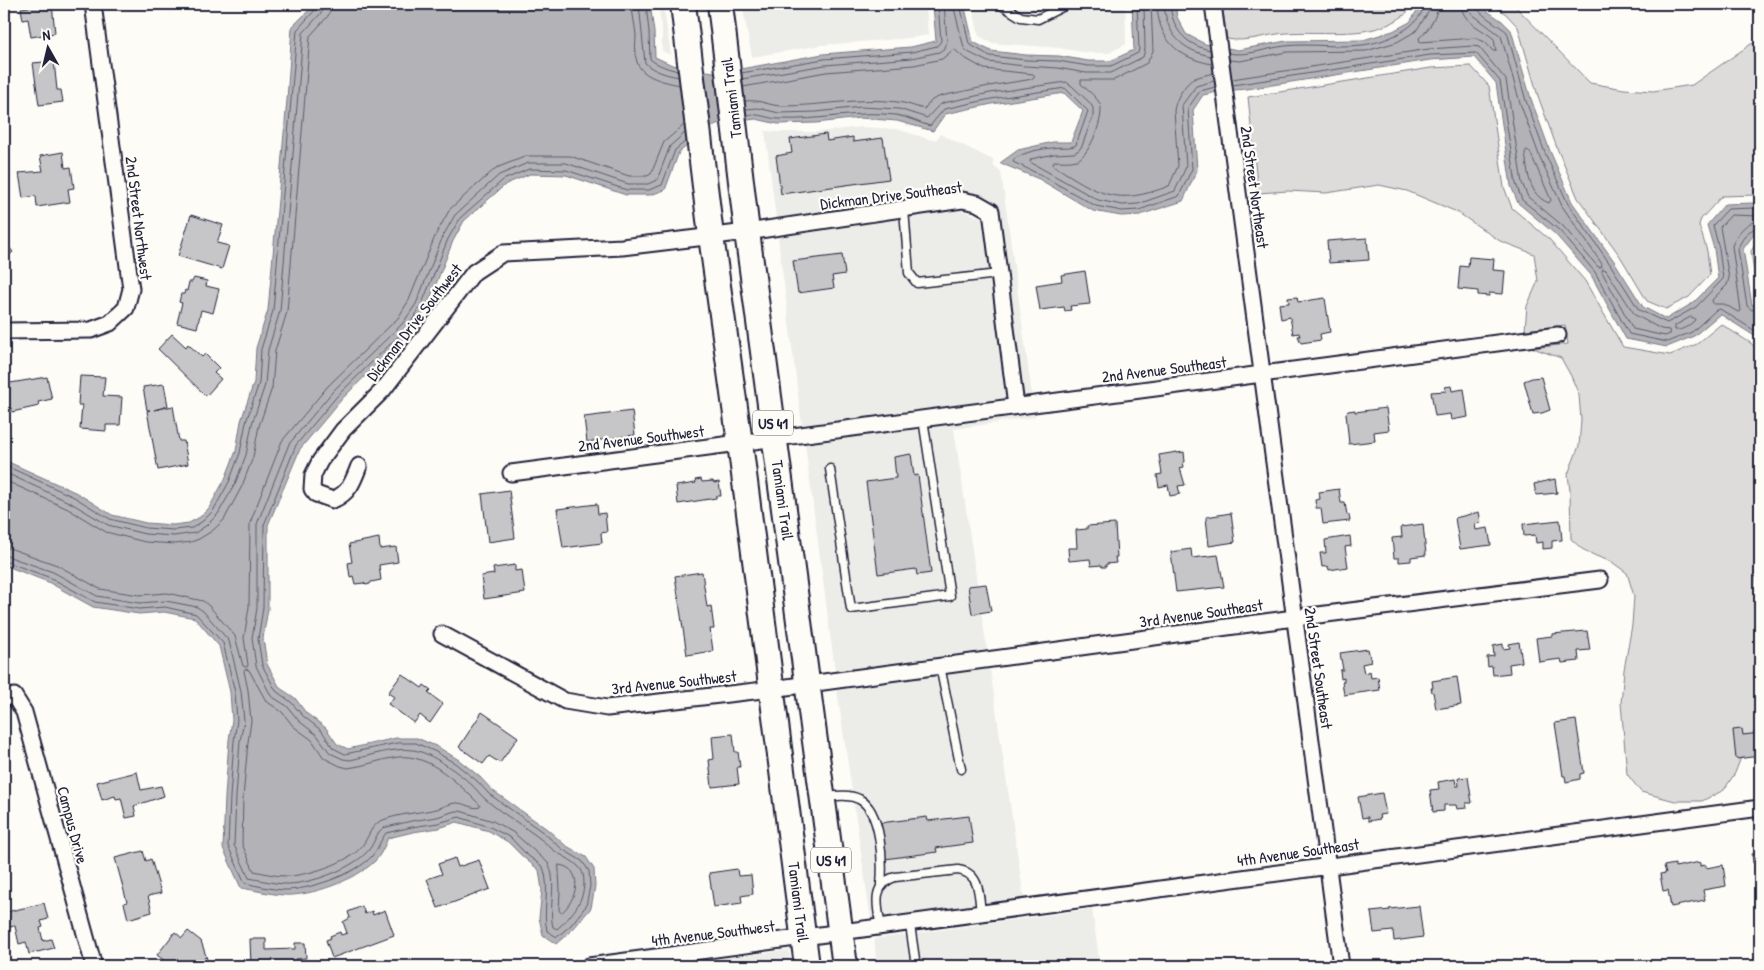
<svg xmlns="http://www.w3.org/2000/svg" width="1764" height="970" font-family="'Patrick Hand',sans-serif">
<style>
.built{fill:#ecece9}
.green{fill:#dddcdb;stroke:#807f8b}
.water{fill:#b2b2b7;stroke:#787885}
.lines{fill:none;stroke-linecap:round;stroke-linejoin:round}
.shore{stroke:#5c5c6d;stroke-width:1}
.building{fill:#c6c6c8;stroke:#22223b}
.lane-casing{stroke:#22223b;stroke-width:11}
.street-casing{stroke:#22223b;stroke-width:19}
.primary-casing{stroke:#22223b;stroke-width:28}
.lane{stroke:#fdfcf7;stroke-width:8}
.street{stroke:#fdfcf7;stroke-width:15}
.primary{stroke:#fdfcf7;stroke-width:24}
.labels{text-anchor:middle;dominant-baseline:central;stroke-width:4.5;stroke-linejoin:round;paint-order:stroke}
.shield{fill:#fdfcf7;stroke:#646373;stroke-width:1}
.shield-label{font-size:15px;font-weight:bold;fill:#22223b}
.street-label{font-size:16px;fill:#22223b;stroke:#fdfcf7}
</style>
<rect width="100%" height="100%" fill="#fdfcf7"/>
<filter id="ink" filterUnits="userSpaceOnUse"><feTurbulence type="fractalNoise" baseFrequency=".02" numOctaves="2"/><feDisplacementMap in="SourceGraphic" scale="10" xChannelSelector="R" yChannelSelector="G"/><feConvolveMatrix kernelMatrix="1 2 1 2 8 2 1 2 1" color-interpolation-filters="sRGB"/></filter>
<g filter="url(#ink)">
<path class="built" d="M658 4H663L671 55 662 51V31Z
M742 4H926L928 35 910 38 822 45 752 57Z
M972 4H1125L1126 44 1109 53H1088L1059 48 992 43 979 36Z
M861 127 896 129 932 140 937 139 940 134 993 160 994 167 1001 172 1032 395 1023 396 999 210 993 202 960 191 776 218 765 131 779 132H817Z
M961 210 983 218 1006 398 802 425 778 237Z
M1034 414 1035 417 954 429 987 650 835 671 805 444Z
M990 669 1024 899 871 920 837 690Z
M1092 909 1100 966H877L874 939Z
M789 950 791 966H665Z"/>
<path class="green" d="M1222 4H1411C1409 8 1407 14 1403 16 1372 40 1323 30 1287 33 1266 34 1247 43 1227 39Z
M1491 4H1513L1590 83 1624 89 1653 91 1692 85 1751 44 1760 42V197L1756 195 1722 196 1701 219 1699 225 1707 251 1710 275 1689 297 1666 309 1647 301 1620 256 1578 198 1557 148 1538 96 1518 27 1506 14Z
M1471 66 1489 86 1504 187 1512 208 1550 240 1585 281 1623 347 1670 355 1697 344 1721 324 1752 344 1760 354V565L1756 577 1760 600V722L1745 747 1735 773 1724 790 1702 801H1675L1641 792 1627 774 1621 703 1624 670 1632 625 1634 596 1627 573 1612 562 1596 556 1582 549 1571 539 1570 491 1568 474 1579 446 1581 420 1579 395 1571 376 1561 358 1533 348 1568 344 1565 325 1525 330 1527 306 1538 281 1534 254 1500 241 1457 212 1407 191 1379 185 1326 193 1288 191 1258 193 1248 97 1431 68Z
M1757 242 1760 243V294L1757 295 1751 251Z"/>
<path class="water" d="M315 4H650L654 32 655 57 672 65 719 73 823 54 911 47 936 41 933 4H964L973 42 991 51 1026 55 1059 56 1088 61H1110L1134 50 1132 4H1175L1177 17 1186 34 1205 44 1238 50 1286 41 1363 40 1393 31 1410 22 1421 4H1477L1502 21 1511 30 1531 99 1550 151 1572 202 1614 261 1643 307 1666 319 1693 303 1718 278 1714 249 1707 225 1725 204 1754 203 1760 205V234L1755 233 1743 249 1752 305 1760 302V342L1756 337 1720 314 1694 336 1667 347 1626 339 1591 275 1555 234 1518 203 1511 186 1496 83 1474 57 1430 60 1247 89 1222 91 1203 95 1193 110 1197 170 1183 201 1140 215 1121 216 1093 211 1039 179 1000 163 1018 150 1053 142H1071L1083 111 1064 93 992 104 945 114 933 131 897 121 860 118 816 123 778 124 756 119 716 124 679 152 665 190 650 195H626L566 175 530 174 506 184 464 221 453 241 426 309 412 330 342 399 300 449 268 525V609L263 638 267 664 280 688 295 698 306 713 326 728 337 744 348 749 396 738H417L438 747 459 760 480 777 492 790 547 829 565 845 586 857 594 869 595 886 591 908 574 928 556 944 543 935 539 918 542 890 539 870 523 857 508 842 489 831 457 822 439 828 413 832 388 838C385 845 381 855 375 861 356 880 310 897 283 895 269 894 255 890 241 888L223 848 225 797 229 740 232 720 230 692 219 646 195 618 164 612 139 614 93 607 48 582 4 565V460L77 493 112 515 146 523 173 525 189 523 200 517 209 508 225 479 236 451 241 421 254 382 256 348 268 310 287 100 292 27Z"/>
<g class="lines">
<path class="shore" d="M632 4C632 14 635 24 636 35 636 43 634 54 637 62 642 78 666 82 680 85
M639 4 645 63C653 71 667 75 679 77
M646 4 649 32 650 59C657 65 669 69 678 71
M953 4 964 48 968 52 988 62 1025 66 1058 68 1086 73H1111L1143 57 1145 49 1144 4
M960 4 969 44 990 56 1026 60 1058 61 1088 66H1111L1138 53 1139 49 1137 4
M1151 4 1153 51 1147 63 1114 80H1081V84C1087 90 1096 96 1100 104 1105 116 1090 155 1077 160 1070 162 1061 161 1054 161L1053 165C1099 194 1115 207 1169 186L1178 166 1174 111C1175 100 1184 85 1193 79 1199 76 1207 75 1213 73
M1157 4C1158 40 1178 58 1212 64
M1164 4C1166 34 1182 51 1211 56
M1170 4C1172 29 1185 45 1210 50
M1438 4C1438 16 1428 31 1419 38L1420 42 1475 38 1485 42 1493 51H1496L1494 39C1482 28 1462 23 1461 4
M1475 4C1476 13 1499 25 1507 32L1526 101 1545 153 1568 204 1610 264 1639 310 1667 323 1696 307 1723 279 1719 249 1713 225 1728 209 1753 208 1760 210
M1228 53C1247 57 1266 48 1285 46 1310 43 1336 48 1362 45 1383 43 1422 28 1424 4
M1229 60 1240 61 1287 52 1366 51 1397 42 1416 31 1429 11 1431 4
M741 73 824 59 912 52 937 46 941 41 938 4
M742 79 825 65 912 58 939 52 945 48 947 41 944 4
M1232 79 1429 49 1473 46 1479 47 1506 80 1522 183 1528 197 1563 226 1598 267H1601L1602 264 1562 206 1539 155 1520 103 1501 36 1472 14 1469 9 1468 4
M1233 85 1430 55 1476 53 1500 81 1516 184 1522 200 1559 230 1595 272 1629 334 1667 342 1692 332 1716 310 1720 309 1760 334
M743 87 826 72 914 65 942 59 954 49 963 57 984 69 1033 74 1035 76 1033 79 989 86 941 96 932 100 924 109C916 107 907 103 898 102 858 97 822 106 783 106 768 106 762 99 745 101
M746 109 758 108 779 113 816 112 861 107 899 109 927 118 937 107 943 103 990 93 1066 82 1072 86 1090 103 1093 108V116L1082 146 1079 150 1074 153 1054 154 1031 159 1030 162 1098 200 1122 205 1138 204 1175 191 1186 167 1182 105 1196 86 1214 81
M746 115C760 113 768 119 780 119 820 121 857 110 896 115 908 117 919 123 930 126L944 109 991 99 1065 88 1088 111 1076 145C1069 149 1060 146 1052 148 1040 149 1024 152 1014 159L1013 162 1041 175 1096 206 1122 211 1139 210 1179 196 1192 169 1188 108 1200 91 1215 87
M1527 150 1530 152 1551 200 1549 203C1528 195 1528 172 1525 153Z
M1760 216 1731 215 1720 227 1729 278 1727 285 1712 300 1713 304H1724L1738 312 1741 311 1732 246C1736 235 1747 219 1760 222
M1760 229C1749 226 1741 240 1738 249L1747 306 1752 310 1760 308
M1603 269 1606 270 1635 315 1661 329 1669 330 1670 334 1665 336 1633 329 1602 272Z
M1691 317 1694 318 1695 320C1690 325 1682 331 1675 330V326Z
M4 465 74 497 110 519 146 528 173 530 192 528 203 521 213 511 229 482 240 453 246 422 259 383 261 349 273 311 297 30 316 9 318 4
M4 472 71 503 108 525 145 534 174 536 195 533 207 525 218 514 235 484 246 455 252 424 265 385 268 350 280 311 303 33 322 12 324 4
M4 480 68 509 106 532 145 542 175 544 191 542 199 539 212 531 224 520 242 486 253 457 259 426 272 388 275 351 287 312 310 36 328 16 332 4
M4 547 12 549 57 565 100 589 139 595 167 593 203 601 209 606 235 636 243 666 247 667 248 665 244 638 249 607 250 523 282 441 328 386 398 318 409 300 436 234 450 209 496 168 527 156H570L629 176H647L651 174 664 142 684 125
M4 555 53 572 97 596 139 603 166 601 197 607 203 611 229 641 241 691 244 721 240 741 236 797 234 845 249 878C260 880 272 883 284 884 308 885 349 870 366 853 374 846 375 834 383 828L411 821 437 817 455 811H460L493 821 514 833 548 863C558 882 548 907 553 927L557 929C573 915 588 897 583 874 580 862 560 856 551 848 531 829 505 817 484 798 480 794 476 789 471 784 459 773 430 752 413 750 393 747 370 756 350 760L343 759 330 753 317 735 299 721 287 706 271 696 256 666 252 638 257 608V524L289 444 333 391 403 323 416 304 443 236 455 215 499 175 528 163H566L628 184H648L657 180 670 146 685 133
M4 561 51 578 95 602 139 609 165 607 196 614 223 643 235 692 237 720 234 741 230 797 228 846 245 883C257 886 271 889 283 890 306 891 357 874 372 856 378 850 380 840 386 833L412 827 438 823 459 817 490 827 511 838 526 854 543 867C551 888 542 910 547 931L557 937 571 925 586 906 590 886 589 871 582 861 562 849 544 833 489 794 477 781 456 764 436 752 416 743H397L345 754 333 748 322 731 303 716 291 702 276 691 262 665 258 639 263 608 264 525 296 445 338 395 408 327 421 306 448 239 460 218 503 180 529 169 566 170 627 190H649L662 185 675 150 686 141
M246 669 249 670 266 701 282 712 293 726 312 740 324 758 340 766 348 768C365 766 381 759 398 757 429 753 460 785 480 805V807C472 810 464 802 455 803 447 804 440 809 432 810 416 813 399 814 383 820 371 824 369 837 362 846 351 862 304 877 285 876 275 876 264 873 254 871L242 844 243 798 248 742 251 721 248 690 244 671Z
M559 865C585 868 577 901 561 913L559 910 560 891Z"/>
</g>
<path class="building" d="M29 4H52L55 33 31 37 28 19 23 20 21 8 29 7Z
M54 61 57 90H61L63 102 39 105 33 63Z
M826 134 827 141 853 137V142L883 138 889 179 781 194 776 156 792 153 790 139Z
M63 152 65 168 71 167 74 188 68 189 70 202 37 207 36 196 23 198 19 173 43 171 40 156Z
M191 215 223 225 217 243 229 246 222 269 178 256Z
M1367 238 1369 260 1329 263 1327 241Z
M4 241 13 252 4 260Z
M842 255 845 274 832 276 834 288 798 293 793 261Z
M1469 257 1494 259 1493 270 1505 271 1503 294 1489 293V296L1478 295V291L1458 289 1460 266 1468 267Z
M1085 271 1090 304 1070 306 1071 310 1065 311 1064 307 1040 310 1036 285 1062 281 1061 275Z
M194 278 207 281 206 286 219 289 213 313 201 310 197 328 177 323 182 303 179 302 181 294H184L185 290 187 291 189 282H192Z
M1297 297 1298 302 1325 298 1330 332 1320 334 1321 340 1301 343 1298 336H1300L1299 333 1293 334 1290 317 1281 319 1279 304 1289 303 1288 298Z
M172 334 186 347 188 344 202 357 205 354 219 368 214 373 221 379 206 396 158 349Z
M80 376 105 377 103 396 122 397 120 425H106V431L80 429 82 405H78Z
M47 377 52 399 38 402 39 406 12 412 11 408 4 409V384Z
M1541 377 1550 410 1542 413 1533 414 1524 381 1532 378Z
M164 384 168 406 154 410 173 406 179 441H184L188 464 158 470 147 411 150 410H147L143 387Z
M1451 386 1452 391 1464 389 1468 417 1451 420 1450 414 1435 416 1431 392 1446 391 1445 387Z
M1386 408 1389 430 1374 432 1375 441 1349 444 1346 413 1348 411 1355 410V412Z
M632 411 635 435 587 442 584 417Z
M1177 452V453L1184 452 1185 462H1183L1184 467 1180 468 1185 485 1178 486 1180 494 1170 496 1168 485 1159 487 1157 475 1162 474 1159 455Z
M911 454 914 476 918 475 931 573 917 575 916 569 878 574 866 482 896 478 894 457Z
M701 479 702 482 713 481 714 483 719 482 721 496H716V498L678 504 676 486 696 483 695 480Z
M1555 479 1557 493 1536 495 1534 484Z
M1339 489 1341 503H1345L1347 515H1349L1350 521 1323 524 1321 508H1316L1315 500 1320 499 1319 492Z
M509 490 515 538 488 542 482 494Z
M597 504 598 514 605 513 607 532 601 533 602 543 563 548 557 509Z
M1479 512 1481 523 1475 524 1476 530 1488 528 1491 545 1460 549 1455 518Z
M1231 513 1235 542 1209 546 1206 517Z
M1560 520 1562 540 1552 541V548L1543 549V542L1536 543 1535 535 1524 536 1523 524Z
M1115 524 1117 557H1115L1116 563 1106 564V567H1102L1101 565 1091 566 1090 559 1069 561 1068 548H1077L1076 530 1087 529V526Z
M1423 524 1426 555 1411 557V561L1399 562V558H1394L1392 538 1402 537 1401 527Z
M1350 536 1351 546 1345 547 1348 567 1329 570 1328 566 1322 567 1320 553H1326L1325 540Z
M379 538 380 549 396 547 398 562 379 565 381 580 371 582 370 584 366 585 364 583 355 584 353 576 350 577 348 563 352 562 349 544Z
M1191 549 1192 558 1218 555 1224 587 1176 592 1171 552Z
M515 565V571L522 570 525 593 484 599 481 576 494 574 493 568Z
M702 572 707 607 711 606 714 629H710L713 651 687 655 675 576Z
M986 584 991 611 972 614 968 586Z
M1587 631 1590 650 1578 651 1579 661 1562 663 1561 659 1539 662 1536 638 1552 636V634Z
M1519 642 1522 662 1509 664 1510 673 1493 675 1492 666 1488 667 1487 657 1494 656 1493 646 1503 644V649L1510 648 1509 644Z
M1368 649 1371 662 1362 664 1364 673 1370 671 1371 678 1378 677 1380 690 1344 695 1342 682 1344 681V678L1341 679 1340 670H1343L1340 653Z
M402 674 422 688 424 685 431 690 428 693 443 704 430 723 420 715 414 723 388 704 394 697 388 693Z
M1457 677 1461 705 1436 709 1433 692H1432L1431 688H1433L1432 681Z
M482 712 518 737 500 763 489 756 483 764 459 747Z
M1576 720 1584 773 1580 774V779L1566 782 1565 776H1563L1555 723Z
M1742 729 1743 735 1760 733V756L1736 759 1733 730Z
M733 734 735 752H738L740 767H737L739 784 712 787 709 760 714 759 712 736Z
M137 772 141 790 161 786 164 796 134 806 136 816 126 818 121 798 116 799 115 796 102 800 97 782Z
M1468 777 1472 803H1466L1467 808 1457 809 1456 805H1444V811L1433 812 1430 790 1439 789 1438 782 1455 779 1456 786H1459L1458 778Z
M1382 793 1386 814 1379 815 1380 819 1368 821V817L1362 818 1358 797Z
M969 816 973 843 936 848 937 852 885 859 880 823 927 817 928 821Z
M143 851 146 861 151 859 161 893 148 896 152 912 128 919 124 903 127 902 115 858Z
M1760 853V862L1753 863 1752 854Z
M455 858 458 867 479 860 490 889 438 908 427 879 442 874 438 864Z
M1700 862V866L1706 865V868L1723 865 1726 886 1703 890 1705 900 1671 907 1668 890 1663 891 1660 874 1666 873 1664 866 1675 864V867Z
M737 869 738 876 751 875 753 894 741 896 742 903 714 907 709 873Z
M44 903 48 919 41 921 43 927 40 928 43 941 51 939 54 948 29 954 26 942 19 944 15 926 10 927 7 912Z
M362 906 365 914 372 911 373 915 385 910 394 935 332 958 326 940 331 938 330 936 340 932 341 935 347 933 343 922 350 918 348 912Z
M1419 906 1423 937 1394 941 1393 931 1374 933 1371 912 1390 910 1389 909Z
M188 931 201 941 207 959 205 957 197 966H171L157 955 175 932 182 938Z
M250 939H266V950L295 949V943H305L306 958 296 959V966H251Z"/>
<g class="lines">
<defs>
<path id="lane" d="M1000 4 1021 17 1038 19 1068 4
M904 209 909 273 917 283 999 274
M830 469 851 609 950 596 923 419
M940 666 961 769
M825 797C836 796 848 794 859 799 882 811 883 863 881 885
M910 925 916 966
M881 928C878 908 870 885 895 877L958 870C981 873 979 896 981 915"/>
<path id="street" d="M1213 4 1341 966
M4 331 91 330 110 323 126 308 131 289 93 4
M359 466C353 482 349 493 333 500L316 494 312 489 313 475 320 461 343 430 383 390 474 272 503 253 622 247 747 232 962 200 977 203 991 211 1016 406
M511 473 1558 335
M442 634 565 701 607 708 772 689 1294 618 1600 580
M4 698 14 696 24 712 94 966
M589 966C980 916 1370 860 1760 808"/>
<path id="primary" d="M683 4 711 236 740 443 807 966
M720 4 747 232 845 966"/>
</defs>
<use href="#lane" class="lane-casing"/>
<use href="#street" class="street-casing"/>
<use href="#primary" class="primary-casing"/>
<use href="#lane" class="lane"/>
<use href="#street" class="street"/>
<use href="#primary" class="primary"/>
</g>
</g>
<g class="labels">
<g class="shield">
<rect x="753" y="410.5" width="40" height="25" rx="4"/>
<rect x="811" y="847.5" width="40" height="25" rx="4"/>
</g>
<g class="shield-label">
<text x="773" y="423">US 41</text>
<text x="831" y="860">US 41</text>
</g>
<g class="street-label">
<text transform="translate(731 98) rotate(-97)">Tamiami Trail</text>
<text transform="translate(1255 187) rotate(82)">2nd Street Northeast</text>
<text transform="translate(891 195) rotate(-7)">Dickman Drive Southeast</text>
<text transform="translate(139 218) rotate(83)">2nd Street Northwest</text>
<text transform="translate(414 322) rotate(-52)">Dickman Drive Southwest</text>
<text transform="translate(1164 369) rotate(-7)">2nd Avenue Southeast</text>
<text transform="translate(641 438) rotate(-7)">2nd Avenue Southwest</text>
<text transform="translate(783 500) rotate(82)">Tamiami Trail</text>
<text transform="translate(1201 613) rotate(-8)">3rd Avenue Southeast</text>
<text transform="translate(1319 668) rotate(82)">2nd Street Southeast</text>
<text transform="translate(674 682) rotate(-6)">3rd Avenue Southwest</text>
<text transform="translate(73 825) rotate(75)">Campus Drive</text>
<text transform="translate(1298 852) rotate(-8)">4th Avenue Southeast</text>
<text transform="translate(799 902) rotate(83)">Tamiami Trail</text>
<text transform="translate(713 933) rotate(-7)">4th Avenue Southwest</text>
</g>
</g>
<rect width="1764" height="970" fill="none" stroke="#fdfcf7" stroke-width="20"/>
<rect x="10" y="10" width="1744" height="950" fill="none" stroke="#22223b" stroke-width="2" filter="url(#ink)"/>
<g transform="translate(48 48) rotate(352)" stroke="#fdfcf7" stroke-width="4" paint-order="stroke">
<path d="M0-4L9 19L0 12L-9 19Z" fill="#22223b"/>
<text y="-8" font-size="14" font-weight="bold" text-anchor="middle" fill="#22223b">N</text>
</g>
</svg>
